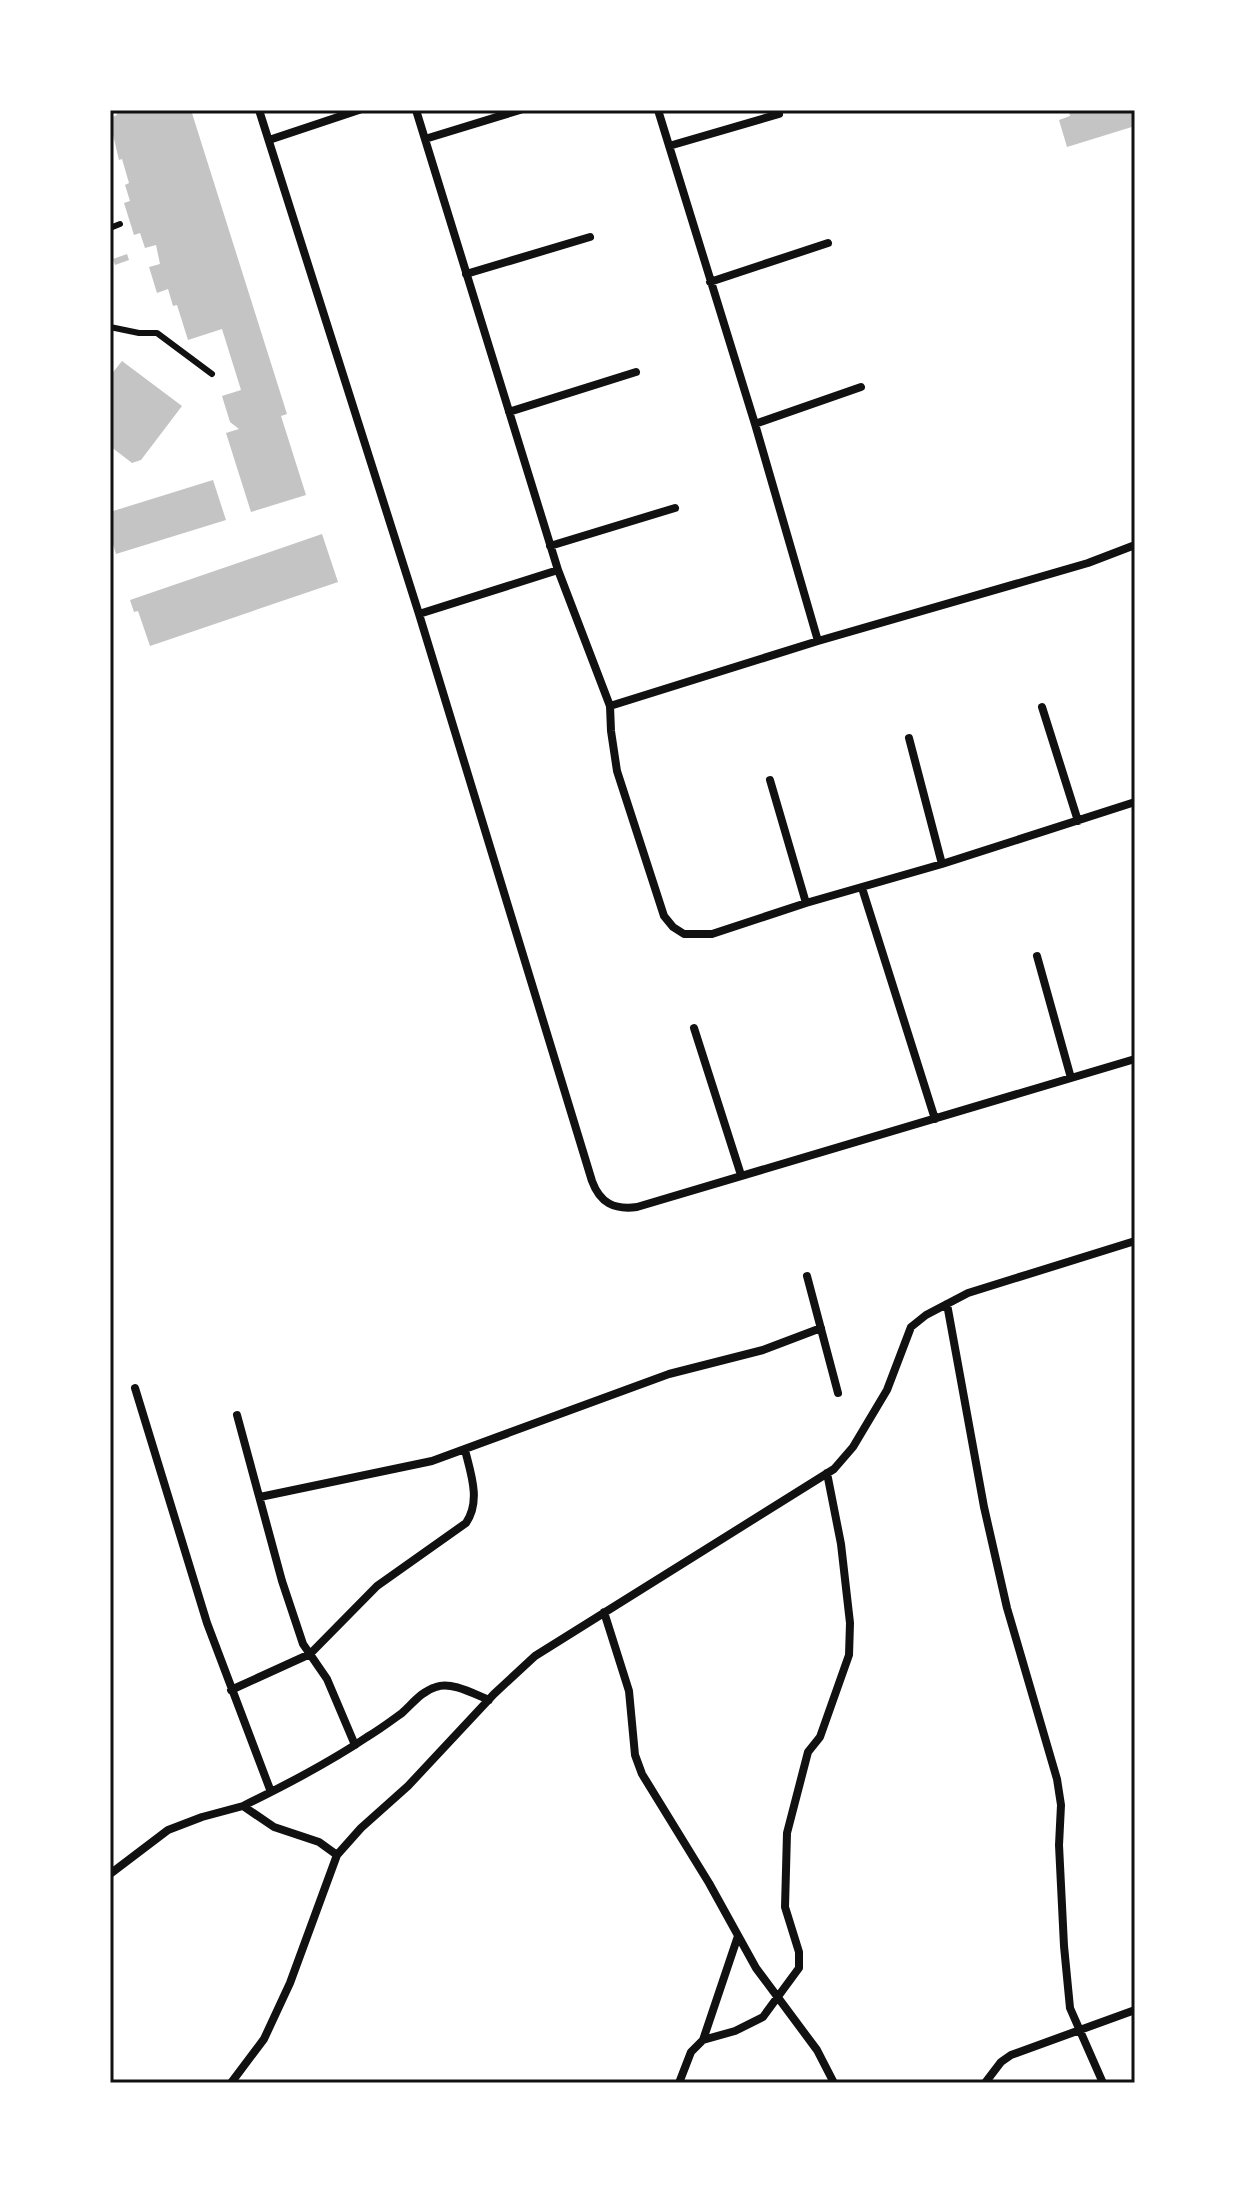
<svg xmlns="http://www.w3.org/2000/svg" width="1245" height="2193" font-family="Inter,sans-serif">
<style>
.building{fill:#c4c4c4}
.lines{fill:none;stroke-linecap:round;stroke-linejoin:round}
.service{stroke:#111;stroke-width:6}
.minor{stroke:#111;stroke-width:8}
.neatline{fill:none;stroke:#111;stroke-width:3}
</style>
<rect width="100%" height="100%" fill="#fff"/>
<path class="building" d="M116 110H191L287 414 281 416 306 495 251 512 226 433 239 429 230 422 222 396 241 390 222 329 188 340 177 305 173 306 168 289 157 293 149 267 160 264 156 245 145 248 140 233 134 235 124 203 130 201 125 185 129 183 122 159 119 160 110 122V118L117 115Z
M1075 110H1135V126L1067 147 1059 120 1070 116 1069 112Z
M127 254 129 260 115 265 113 259Z
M122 361 182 406 141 460 132 463 110 446V376Z
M213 480 226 520 116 554 110 534V512Z
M322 534 338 582 150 646 138 611 134 612 130 600Z"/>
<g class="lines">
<path class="service" d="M110 228 120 224
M110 327 139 333H157L212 374"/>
<path class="minor" d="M259 110 419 614 592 1181C600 1203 614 1210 637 1207L1135 1059
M416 110 558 570 610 706 611 731 617 771 664 916 673 927 684 934H712L806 903 942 864 1135 802
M658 110 755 424 818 641
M425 139 520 110
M269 140 359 110
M669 146 779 114
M466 274 590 237
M710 282 828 243
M509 412 636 372
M755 424 861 387
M550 546 675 508
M419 614 558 570
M610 706 818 641 1088 563 1135 545
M1042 707 1078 821
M909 738 942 864
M770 780 806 903
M862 888 935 1119
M1037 956 1071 1078
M694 1028 741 1175
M807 1276 838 1393
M947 1304 984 1507 1007 1608 1057 1779 1061 1805 1059 1845 1064 1946 1070 2008 1103 2083
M135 1388 207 1623 271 1792
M237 1415 282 1581 303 1644 327 1679 355 1745
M260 1497 432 1461 669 1374 763 1350 821 1328
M604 1612 629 1691 635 1755 642 1774 709 1883 756 1968 817 2050 834 2083
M231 1690 310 1654 377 1586 466 1523C481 1501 471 1474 465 1450
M243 1806C286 1785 327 1764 367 1737 379 1730 391 1721 402 1713 413 1703 422 1691 436 1687 451 1681 474 1694 489 1700
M110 1874 168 1830 202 1817 243 1806 274 1827 319 1842 337 1855
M703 2040 738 1936
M231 2083 264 2039 290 1983 337 1855 361 1828 408 1786 494 1694 535 1656 834 1469 853 1447 887 1390 911 1327 926 1315 968 1293 1135 1241
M679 2083 691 2052 703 2040 735 2031 763 2017 799 1968V1952L785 1907 787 1833 808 1752 820 1737 849 1655 850 1623 841 1544 827 1473
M985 2083 1001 2062 1011 2055 1135 2010"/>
</g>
<rect width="1245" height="2193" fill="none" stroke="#ffffff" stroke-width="224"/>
<rect x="112" y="112" width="1021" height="1969" class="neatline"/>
</svg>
